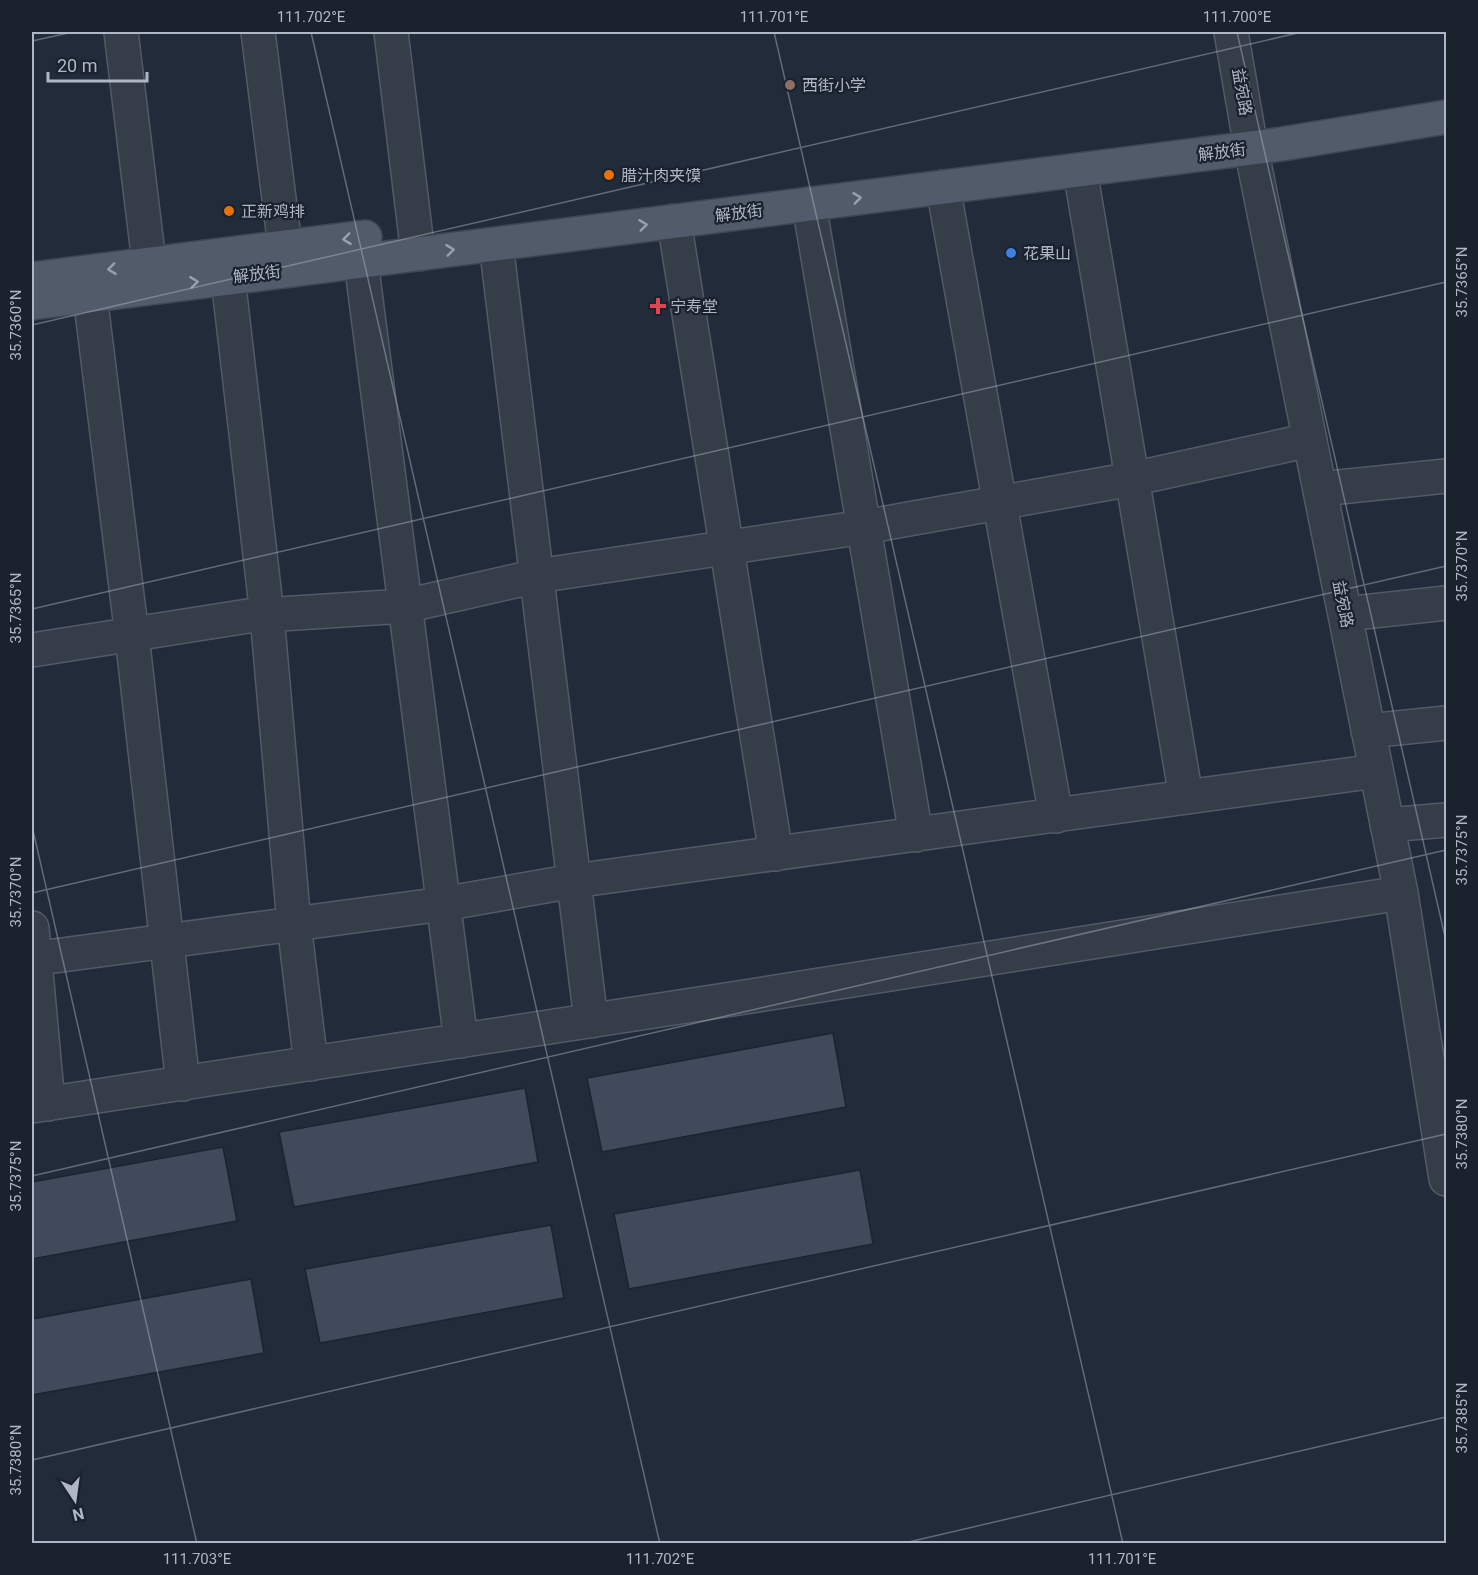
<svg xmlns="http://www.w3.org/2000/svg" width="1478" height="1575" font-family="Roboto,'Noto Sans SC',sans-serif">
<style>
.building{fill:#404a5b;stroke:#1c2430;stroke-width:1.5}
.lines{fill:none;stroke-linecap:round;stroke-linejoin:round}
.minor-casing{stroke:#525a67;stroke-width:36}
.major-casing{stroke:#3e4653;stroke-width:36}
.minor{stroke:#353d49;stroke-width:33}
.major{stroke:#525b6a;stroke-width:33}
.oneway{stroke:#98a0af}
.ticks{fill:none;stroke:#afb7c6;stroke-width:1.5;stroke-opacity:0.45}
.education-dot{fill:#8d6e63;stroke:#1a222e;stroke-width:2}
.food-dot{fill:#e8710a;stroke:#1a222e;stroke-width:2}
.shop-dot{fill:#3f7fe0;stroke:#1a222e;stroke-width:2}
.health-dot{fill:#e0444e;stroke:#1a222e;stroke-width:2}
.labels{text-anchor:middle;dominant-baseline:central;stroke-width:4.5;stroke-linejoin:round;paint-order:stroke}
.poi-label{font-size:16px;fill:#afb7c6;stroke:#1a222e;text-anchor:start}
.street-label{font-size:16px;fill:#afb7c6;stroke:#1a222e}
.neatline{fill:none;stroke:#afb7c6;stroke-width:2}
.ticks-label{font-size:15px;text-anchor:middle;fill:#afb7c6}
</style>
<rect width="100%" height="100%" fill="#212b39"/>
<path class="building" d="M833 1033 846 1107 602 1152 587 1078Z
M525 1088 538 1162 294 1207 279 1132Z
M223 1147 237 1221 32 1259V1182Z
M860 1170 873 1244 629 1289 614 1214Z
M551 1225 564 1298 320 1343 305 1269Z
M251 1279 264 1353 32 1395V1319Z"/>
<g class="lines">
<defs>
<path id="minor" d="M121 32 152 287
M258 32 288 270
M391 32 418 254
M1231 32 1251 148 1401 893 1446 1179
M1080 170 1186 797
M943 187 1056 816
M809 204 916 835
M674 221 776 854
M496 244 591 1021
M361 261 461 1041
M228 278 267 615 294 924 311 1064
M90 295 132 636 183 1084
M1320 489 1446 476
M1345 614 1446 603
M32 650 248 616 405 606 537 576 864 527 1132 479 1310 440
M1368 731 1446 723
M1387 825 1446 820
M32 928 48 1104
M32 959 443 904 574 881 1376 771
M32 1106 732 999 1401 893"/>
<path id="major" d="M32 279 365 237
M32 303 1282 144 1446 117"/>
</defs>
<use href="#minor" class="minor-casing"/>
<use href="#major" class="major-casing"/>
<use href="#minor" class="minor"/>
<use href="#major" class="major"/>
</g>
<defs><path id="oneway-chevron" d="M-2-3.5L2.5 0L-2 3.5" fill="none" stroke-width="1.6" stroke-linecap="round" stroke-linejoin="round" transform="scale(1.5)"/></defs>
<g class="oneway">
<use href="#oneway-chevron" transform="translate(857 198) rotate(-7)"/>
<use href="#oneway-chevron" transform="translate(643 225) rotate(-7)"/>
<use href="#oneway-chevron" transform="translate(347 239) rotate(173)"/>
<use href="#oneway-chevron" transform="translate(450 250) rotate(-7)"/>
<use href="#oneway-chevron" transform="translate(112 269) rotate(173)"/>
<use href="#oneway-chevron" transform="translate(194 282) rotate(-7)"/>
</g>
<path class="ticks" d="M311 32 660 1544M774 32 1123 1544M1237 32 1446 941M32 41 73 32M32 325 1302 32M32 609 1446 282M32 826 197 1544M32 893 1446 566M32 1176 1446 850M32 1460 1446 1134M900 1544 1446 1417"/>
<circle class="education-dot" cx="790" cy="85" r="6"/>
<g class="food-dot">
<circle cx="609" cy="175" r="6"/>
<circle cx="229" cy="211" r="6"/>
</g>
<circle class="shop-dot" cx="1011" cy="253" r="6"/>
<path class="health-dot" d="M655 297h6v6h6v6h-6v6h-6v-6h-6v-6h6z"/>
<g class="labels">
<g class="poi-label">
<text x="802" y="85">西街小学</text>
<text x="621" y="175">腊汁肉夹馍</text>
<text x="241" y="211">正新鸡排</text>
<text x="1023" y="253">花果山</text>
<text x="670" y="306">宁寿堂</text>
</g>
<g class="street-label">
<text transform="translate(1242 92) rotate(80)">益宛路</text>
<text transform="translate(1222 152) rotate(-7)">解放街</text>
<text transform="translate(739 213) rotate(-7)">解放街</text>
<text transform="translate(257 274) rotate(-7)">解放街</text>
<text transform="translate(1343 604) rotate(79)">益宛路</text>
</g>
</g>
<rect width="1478" height="1575" fill="none" stroke="#1a222e" stroke-width="66"/>
<g transform="translate(75 1500) rotate(167)" stroke="#1a222e" stroke-width="4.5" paint-order="stroke">
<path d="M0-4.5L10 22L0 15L-10 22Z" fill="#afb7c6"/>
<text y="-9" font-size="16" font-weight="bold" text-anchor="middle" fill="#afb7c6">N</text>
</g>
<path d="M48 72v9h99v-9" fill="none" stroke="#afb7c6" stroke-width="3"/>
<text x="57" y="72" font-size="18" fill="#afb7c6" stroke="#1a222e" stroke-width="4.5" paint-order="stroke">20 m</text>
<rect x="33" y="33" width="1412" height="1509" class="neatline"/>
<g class="ticks-label">
<text x="311" y="22">111.702°E</text>
<text x="774" y="22">111.701°E</text>
<text x="1237" y="22">111.700°E</text>
<text transform="translate(1462 282) rotate(-90)" y="5">35.7365°N</text>
<text transform="translate(16 325) rotate(-90)" y="5">35.7360°N</text>
<text transform="translate(1462 566) rotate(-90)" y="5">35.7370°N</text>
<text transform="translate(16 608) rotate(-90)" y="5">35.7365°N</text>
<text transform="translate(1462 850) rotate(-90)" y="5">35.7375°N</text>
<text transform="translate(16 892) rotate(-90)" y="5">35.7370°N</text>
<text transform="translate(1462 1134) rotate(-90)" y="5">35.7380°N</text>
<text transform="translate(16 1176) rotate(-90)" y="5">35.7375°N</text>
<text transform="translate(1462 1418) rotate(-90)" y="5">35.7385°N</text>
<text transform="translate(16 1460) rotate(-90)" y="5">35.7380°N</text>
<text x="197" y="1564">111.703°E</text>
<text x="660" y="1564">111.702°E</text>
<text x="1122" y="1564">111.701°E</text>
</g>
</svg>
